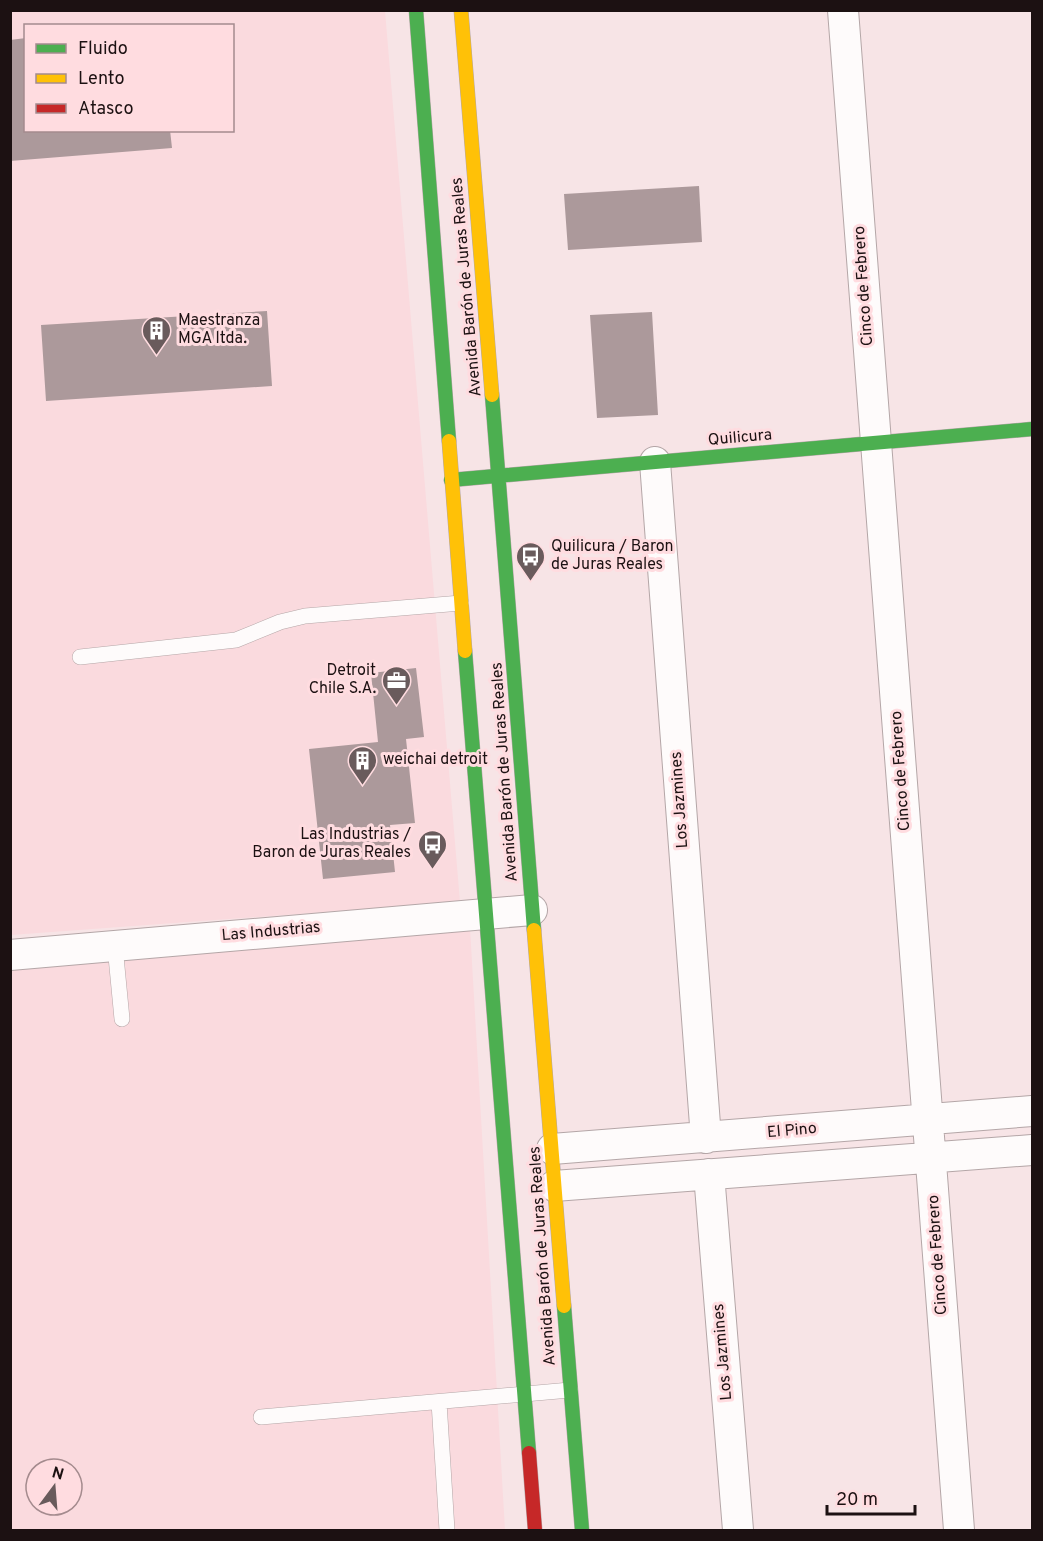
<svg xmlns="http://www.w3.org/2000/svg" width="1043" height="1541" font-family="Overpass,sans-serif">
<style>
.built{fill:#fadade;fill-rule:evenodd}
.building{fill:#ac999b}
.lines{fill:none;stroke-linecap:round;stroke-linejoin:round}
.lane-casing{stroke:#b4a6a7;stroke-width:16}
.street-casing{stroke:#b4a6a7;stroke-width:32}
.fast-casing{stroke:#b4a6a7;stroke-width:15}
.slow-casing{stroke:#b4a6a7;stroke-width:15}
.jam-casing{stroke:#b4a6a7;stroke-width:15}
.lane{stroke:#fefbfb;stroke-width:15}
.street{stroke:#fefbfb;stroke-width:30}
.fast{stroke:#4caf50;stroke-width:14}
.slow{stroke:#ffc107;stroke-width:14}
.jam{stroke:#c62828;stroke-width:14}
.labels{text-anchor:middle;dominant-baseline:central;stroke-width:6;stroke-linejoin:round;paint-order:stroke}
.street-label{font-size:16px;fill:#1c1112;stroke:#ffdce0}
.poi-label{font-size:16px;fill:#1c1112;stroke:#ffdce0;text-anchor:start}
</style>
<rect width="100%" height="100%" fill="#f7e4e6"/>
<path class="built" d="M11 11H385L460 902 11 935ZM26 26H232V130H26Z
M470 928 505 1530H11V966ZM36 1469H72V1505H36Z"/>
<path class="building" d="M26 38V130H170L172 148 10 161V40Z
M699 186 702 242 568 250 564 194Z
M267 311 272 386 46 401 41 325Z
M652 312 658 415 597 418 590 315Z
M416 668 424 737 406 739 415 823 390 825 395 872 323 879 309 749 378 742 371 673Z"/>
<g class="lines">
<defs>
<path id="lane" d="M80 657 236 640 280 622 305 616 461 603
M115 946 122 1019
M439 1402 447 1530
M261 1417 570 1390"/>
<path id="street" d="M843 10 959 1530
M655 462 706 1138
M10 955 532 910
M552 1149 1032 1111
M709 1174 738 1530
M554 1186 1032 1150"/>
<path id="fast" d="M416 10 449 441
M492 395 534 930
M451 480 1032 429
M465 651 529 1453
M564 1306 582 1530"/>
<path id="slow" d="M461 10 492 395
M449 441 465 651
M534 930 564 1306"/>
<path id="jam" d="M529 1453 535 1530"/>
</defs>
<use href="#lane" class="lane-casing"/>
<use href="#street" class="street-casing"/>
<use href="#fast" class="fast-casing"/>
<use href="#slow" class="slow-casing"/>
<use href="#jam" class="jam-casing"/>
<use href="#lane" class="lane"/>
<use href="#street" class="street"/>
<use href="#fast" class="fast"/>
<use href="#slow" class="slow"/>
<use href="#jam" class="jam"/>
</g>
<defs>
<symbol id="building-pin" viewBox="-11 -11 22 30"><path d="M0 17L-7.5 6A9.5 9.5 0 1 1 7.5 6Z" fill="#695b5c" stroke="#ffdce0"/><path d="M-4-6H4V6H1V3H-1V6H-4ZM-2.5-4.3h1.7v1.8h-1.7ZM.8-4.3h1.7v1.8H.8ZM-2.5-1h1.7V.8h-1.7ZM.8-1h1.7V.8H.8Z" fill="#fff"/></symbol>
<symbol id="bus-pin" viewBox="-11 -11 22 30"><path d="M0 17L-7.5 6A9.5 9.5 0 1 1 7.5 6Z" fill="#695b5c" stroke="#ffdce0"/><path d="M-5-6H5V4H4V6H2V4H-2V6H-4V4H-5ZM-3.5-4V0h7V-4ZM-3.5 1.2v1.5H-2V1.2ZM2 1.2v1.5H3.5V1.2Z" fill="#fff"/></symbol>
<symbol id="office-pin" viewBox="-11 -11 22 30"><path d="M0 17L-7.5 6A9.5 9.5 0 1 1 7.5 6Z" fill="#695b5c" stroke="#ffdce0"/><path d="M-6-3h4V-5.5h4V-3h4V5H-6ZM-1-4.5V-3h2v-1.5ZM-6 0V1H6V0Z" fill="#fff"/></symbol>
</defs>
<g fill-rule="evenodd">
<use href="#building-pin" x="140" y="314" width="33" height="45"/>
<use href="#bus-pin" x="514" y="540" width="33" height="45"/>
<use href="#office-pin" x="380" y="664" width="33" height="45"/>
<use href="#building-pin" x="346" y="744" width="33" height="45"/>
<use href="#bus-pin" x="416" y="828" width="33" height="45"/>
</g>
<g class="labels">
<g class="street-label">
<text transform="translate(864 286) rotate(-94)">Cinco de Febrero</text>
<text transform="translate(467 287) rotate(-95)">Avenida Barón de Juras Reales</text>
<text transform="translate(740 438) rotate(-5)">Quilicura</text>
<text transform="translate(901 771) rotate(-94)">Cinco de Febrero</text>
<text transform="translate(505 772) rotate(-94)">Avenida Barón de Juras Reales</text>
<text transform="translate(680 800) rotate(-94)">Los Jazmines</text>
<text transform="translate(271 932) rotate(-5)">Las Industrias</text>
<text transform="translate(792 1131) rotate(-5)">El Pino</text>
<text transform="translate(938 1255) rotate(-94)">Cinco de Febrero</text>
<text transform="translate(543 1256) rotate(-94)">Avenida Barón de Juras Reales</text>
<text transform="translate(723 1352) rotate(-95)">Los Jazmines</text>
</g>
<g class="poi-label">
<text x="178" y="321">Maestranza<tspan x="178" dy="18">MGA ltda.</tspan></text>
<text x="551" y="547">Quilicura / Baron<tspan x="551" dy="18">de Juras Reales</tspan></text>
<text x="376" y="671" text-anchor="end">Detroit<tspan x="376" dy="18">Chile S.A.</tspan></text>
<text x="383" y="760">weichai detroit</text>
<text x="411" y="835" text-anchor="end">Las Industrias /<tspan x="411" dy="18">Baron de Juras Reales</tspan></text>
</g>
</g>
<rect width="1043" height="1541" fill="none" stroke="#1c1112" stroke-width="24"/>
<rect x="24" y="24" width="210" height="108" fill="#ffdce0" stroke="#a48b8e" stroke-width="1.5"/>
<rect x="36" y="44" width="30" height="9" fill="#4caf50" stroke="#a48b8e" stroke-width="1.5"/>
<text x="78" y="54" font-size="18" fill="#1c1112">Fluido</text>
<rect x="36" y="74" width="30" height="9" fill="#ffc107" stroke="#a48b8e" stroke-width="1.5"/>
<text x="78" y="84" font-size="18" fill="#1c1112">Lento</text>
<rect x="36" y="104" width="30" height="9" fill="#c62828" stroke="#a48b8e" stroke-width="1.5"/>
<text x="78" y="114" font-size="18" fill="#1c1112">Atasco</text>
<g transform="translate(54 1487) rotate(16)"><circle r="28" fill="#ffdce0" stroke="#a48b8e" stroke-width="1.5"/>
<path d="M0-4.5L10 22L0 15L-10 22Z" fill="#695b5c"/>
<text y="-9" font-size="16" font-weight="bold" text-anchor="middle" fill="#1c1112">N</text>
</g>
<path d="M827 1505v9h88v-9" fill="none" stroke="#1c1112" stroke-width="3"/>
<text x="836" y="1505" font-size="18" fill="#1c1112" stroke="#ffdce0" stroke-width="4.5" paint-order="stroke">20 m</text>
</svg>
